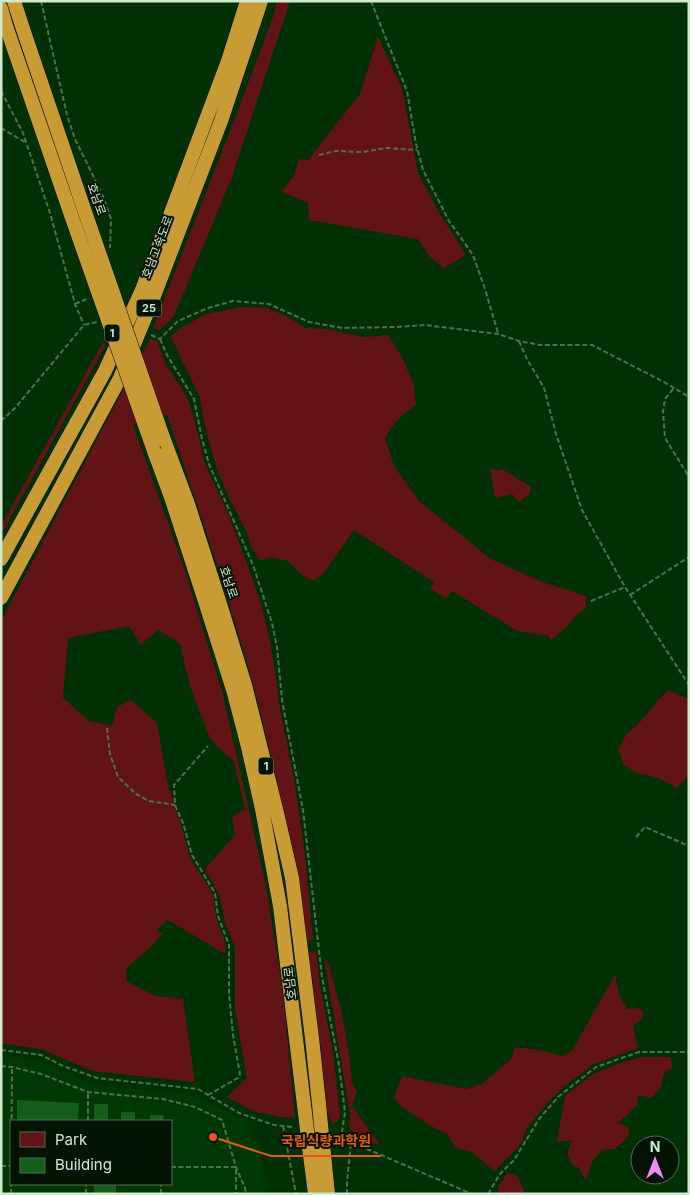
<svg xmlns="http://www.w3.org/2000/svg" width="690" height="1195" font-family="Inter,'Noto Sans KR',sans-serif">
<style>
.built{fill:#003805;fill-rule:evenodd}
.green{fill:#621316}
.building{fill:#155d1a}
.lines{fill:none;stroke-linecap:round;stroke-linejoin:round}
.highway-casing{stroke:#011502;stroke-width:15}
.path{stroke:#4b724c;stroke-width:2;stroke-dasharray:5 2.5;stroke-linecap:butt}
.highway{stroke:#c89b35;stroke-width:14}
.highway-bridge-casing{stroke:#011502;stroke-width:15;stroke-linecap:butt}
.highway-bridge{stroke:#c89b35;stroke-width:14}
.labels{text-anchor:middle;dominant-baseline:central;stroke-width:4;stroke-linejoin:round;paint-order:stroke}
.shield{fill:#031404;stroke:#93a992;stroke-width:1}
.shield-label{font-size:11px;font-weight:bold;fill:#d1e9cf}
.street-label{font-size:12px;fill:#d1e9cf;stroke:#031404}
.leader{fill:none;stroke:#e8590c;stroke-width:2}
.callout-dot{fill:#e8590c;stroke:#031404;stroke-width:2}
.callout-label{font-size:14px;text-anchor:middle;font-weight:bold;fill:#e8590c;stroke:#031404;stroke-width:4;stroke-linejoin:round;paint-order:stroke}
</style>
<rect width="100%" height="100%" fill="#013004"/>
<path class="built" d="M1 1056 13 1057 55 1066 91 1085 184 1093 248 1121 259 1153 271 1194H1ZM11 1121H171V1184H11Z"/>
<path class="green" d="M277 1H290L232 177 174 316 160 330 153 328 232 126 273 17Z
M378 37 402 88 418 173 440 214 466 255 444 268 430 257 418 239 309 220 308 203 282 192 294 175 299 159 308 160 360 94Z
M242 307 267 308 287 316 305 328 327 329 363 337 388 335 403 359 414 386 416 405C402 415 393 423 385 438L394 466 420 502 491 559 542 582 586 596V608L574 617 567 627 551 640 549 636 517 631 452 591 446 598 430 589 434 582 354 530 323 574 314 581 303 576 288 561 269 557 261 561 252 548 247 533 228 496 215 463 204 422 200 398 171 337 179 329 206 314Z
M150 339 157 341 166 365 183 390 189 402 198 432 205 464 229 516 243 553 260 600 269 636 276 677 280 709 294 778 304 846 313 940H307C289 830 266 720 232 613 212 546 189 481 167 415L133 425 184 568 222 691 266 886 283 994 295 1118 282 1117 253 1111 227 1097 247 1078 235 1010V948L225 922 219 895 205 869 235 835 232 817 245 809 234 762 221 750 210 738 191 689 180 644 158 630 141 645 129 626 68 638 63 698 89 721 112 726 117 707 131 700 157 723 167 780 175 808 181 824 190 858 213 894 216 918 226 944 225 954 168 920 156 930 163 933 147 951 127 967 126 981 156 996 183 999 195 1082 92 1071 41 1049 1 1043V621Z
M103 342 106 345 1 535V526Z
M490 469 504 470 531 487 529 495 519 502 512 494 495 498Z
M668 690 689 699V775L677 788 658 778 637 773 624 765 618 750 626 735 643 719 659 699Z
M309 952H316L320 985 333 1052 340 1113 339 1120 333 1124 326 1109V1095Z
M324 958 329 965 342 1014 350 1060 352 1084 357 1091 352 1106 380 1145 358 1138 349 1127 350 1114Z
M615 975 619 994 627 1009 637 1008 643 1011V1018L633 1026 638 1048 594 1064 565 1086 550 1100 527 1128 519 1147 502 1163 495 1172 472 1152 456 1148 446 1133 436 1129 402 1107 394 1098 402 1076 466 1089 482 1084 512 1058 515 1047 539 1050 563 1056 572 1051Z
M642 1057H670L673 1068 664 1073 661 1087 652 1098 638 1095 637 1105 618 1123 629 1128 628 1137 615 1149 602 1150 592 1162 586 1180 579 1168 573 1165 567 1154 572 1140 557 1142 565 1096 593 1074 620 1063Z
M507 1173 517 1176 526 1194H498L499 1185Z"/>
<path class="building" d="M17 1100 79 1103 78 1121H17Z
M94 1104H108V1121H94Z
M121 1112H135V1121H121Z
M150 1115H164L163 1121H150Z
M94 1184H116V1194H94Z"/>
<g class="lines">
<defs>
<path id="highway" d="M14 1 24 32 84 209
M1 8 6 26 71 215
M164 440 188 504 220 604 245 685 277 813 292 878 312 1038 319 1104
M154 451 171 497 204 598 234 693 248 747 262 809 280 906 304 1105
M1 559 105 371 142 290 228 61 247 1
M1 598 120 378 154 296 221 121 261 1
M323 1145 328 1194
M309 1147 315 1194"/>
</defs>
<use href="#highway" class="highway-casing"/>
<path class="path" d="M41 1 67 115 75 139 103 196 111 219 110 248
M371 1 407 91 416 144 423 170 449 221 473 255 485 289 498 333
M1 91 23 133 50 213 75 304 84 325
M1 128 25 142
M319 155 336 151 363 152 386 148 417 150
M75 304 89 298
M151 335 160 339 178 321 208 308 233 301 269 304 309 322 342 328 396 327 425 325 498 334 519 341 540 345H592L664 382 689 397
M160 339 167 355 194 399 202 439 209 464 253 565 272 623 277 647 282 700 303 810 322 977 339 1065 345 1112 341 1138
M519 341 527 359 544 388 556 434 582 510 625 587 689 685
M673 389 665 399 663 412 665 438 689 477
M1 421 15 408 84 325 97 322
M630 595 689 557
M591 601 625 587
M107 728 110 754 118 777 136 794 149 801 175 805
M636 837 645 827 689 846
M1 1050 41 1055 63 1066 97 1078 198 1089 239 1113 274 1125 292 1127
M1 1066 12 1067 41 1074 88 1092 163 1099 195 1107 222 1120 236 1167 245 1188 246 1194
M208 1095 238 1078 240 1074 233 1035 229 994V945L218 916 215 893 192 855 183 823 175 805 174 785 208 746
M88 1121V1092
M283 1126 296 1194
M332 1134 472 1194
M1 1166H11
M171 1167H236V1194
M11 1194 12 1067
M86 1194V1184
M161 1194V1184
M347 1194V1182L351 1142
M488 1194 500 1174 514 1160 539 1119 558 1097 596 1067 639 1052H689"/>
<use href="#highway" class="highway"/>
<defs>
<path id="highway-bridge" d="M84 209 164 440
M71 215 154 451
M319 1104 323 1145
M304 1105 309 1147"/>
</defs>
<use href="#highway-bridge" class="highway-bridge-casing"/>
<use href="#highway-bridge" class="highway-bridge"/>
</g>
<g class="labels">
<g class="shield">
<rect x="136.5" y="299.5" width="25" height="17" rx="4"/>
<rect x="104.5" y="324.5" width="15" height="17" rx="4"/>
<rect x="258.5" y="757.5" width="15" height="17" rx="4"/>
</g>
<g class="shield-label">
<text x="149" y="308">25</text>
<text x="112" y="333">1</text>
<text x="266" y="766">1</text>
</g>
<g class="street-label">
<text transform="translate(97 199) rotate(71)">호남로</text>
<text transform="translate(157 247) rotate(-69)">호남고속도로</text>
<text transform="translate(229 582) rotate(72)">호남로</text>
<text transform="translate(290 983) rotate(-97)">호남로</text>
</g>
</g>
<path class="leader" d="M213 1137L271 1156H381"/>
<circle class="callout-dot" cx="213" cy="1137" r="5"/>
<g class="callout-label">
<text x="326" y="1146">국립식량과학원</text>
</g>
<rect width="690" height="1195" fill="none" stroke="#d1e9cf" stroke-width="5"/>
<rect x="10" y="1120" width="162" height="65" fill="#031404" stroke="#556955"/>
<rect x="20" y="1132" width="25" height="15" fill="#621316" stroke="#556955"/>
<text x="55" y="1145" font-size="15" fill="#d1e9cf">Park</text>
<rect x="20" y="1158" width="25" height="15" fill="#155d1a" stroke="#556955"/>
<text x="55" y="1170" font-size="15" fill="#d1e9cf">Building</text>
<g transform="translate(655 1160)"><circle r="24" fill="#031404" stroke="#556955"/>
<path d="M0-4L9 19L0 12L-9 19Z" fill="#ee8bf8"/>
<text y="-8" font-size="14" font-weight="bold" text-anchor="middle" fill="#d1e9cf">N</text>
</g>
</svg>
